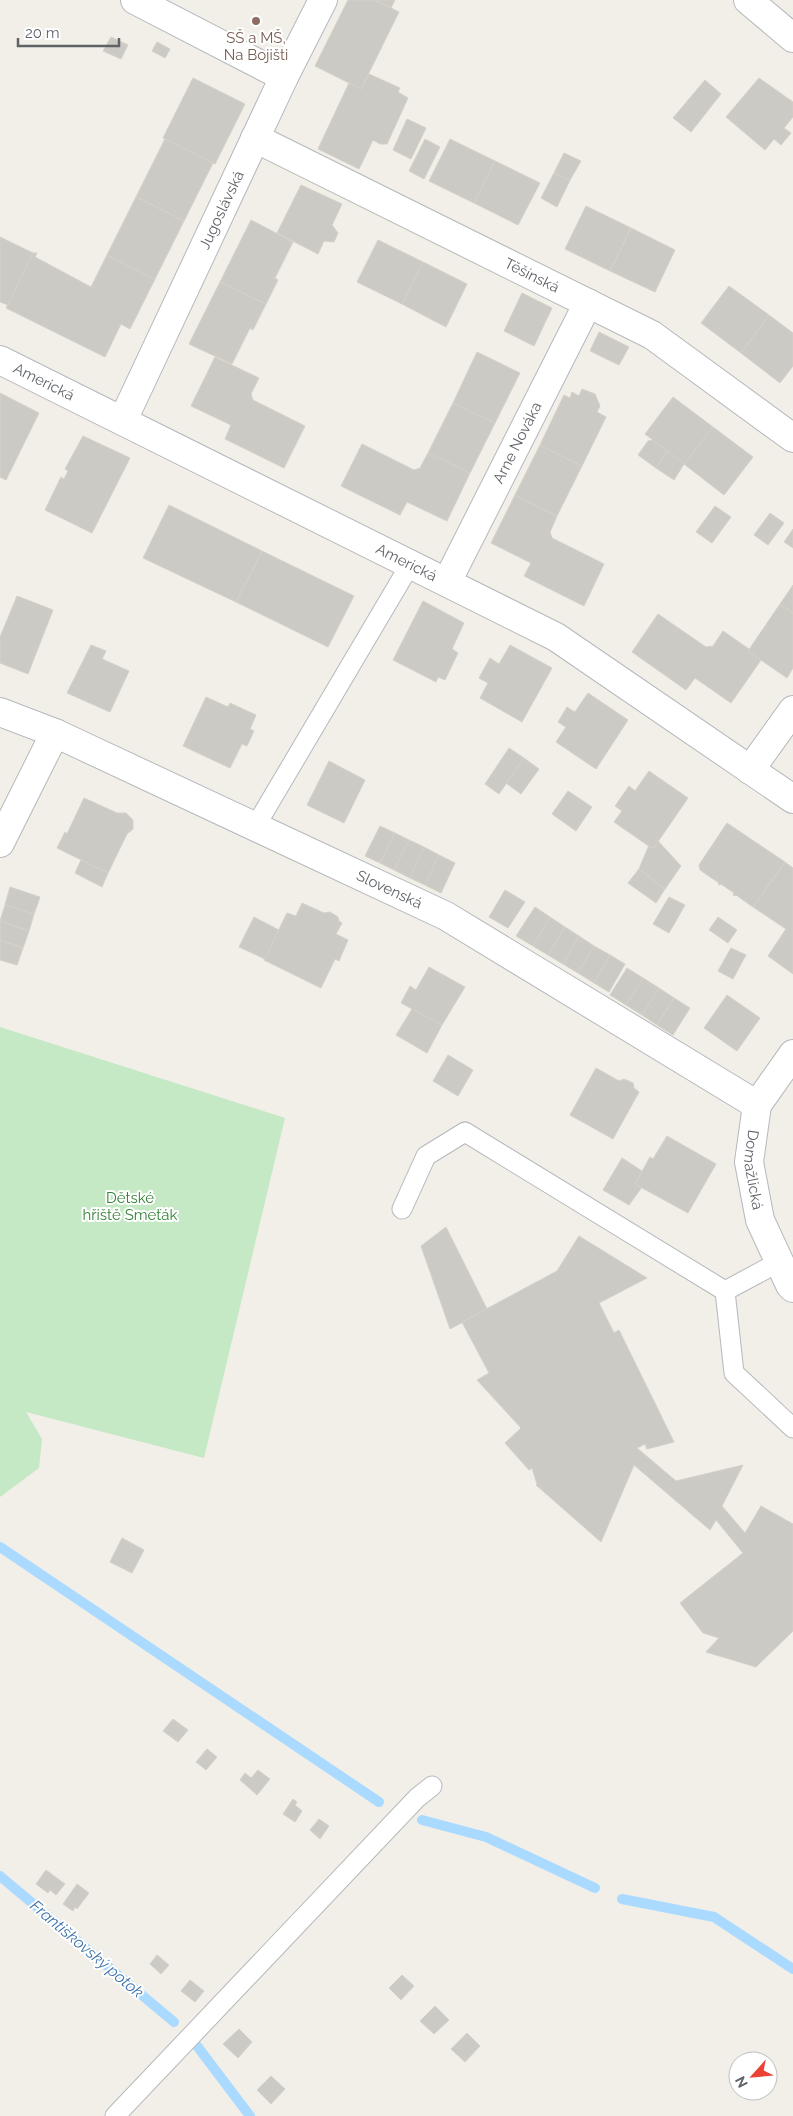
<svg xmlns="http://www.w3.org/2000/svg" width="793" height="2116" font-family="Raleway,sans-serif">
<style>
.green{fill:#c5e8c5}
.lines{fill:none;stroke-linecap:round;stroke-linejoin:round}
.stream{stroke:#aadaff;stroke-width:10}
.building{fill:#cccac5;stroke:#d6d1c6}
.service-casing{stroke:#b5b8bc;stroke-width:21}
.minor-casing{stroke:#b5b8bc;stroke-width:30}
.service{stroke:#fff;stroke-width:19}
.minor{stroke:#fff;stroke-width:28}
.education-dot{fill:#8d6e63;stroke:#fff;stroke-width:2}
.labels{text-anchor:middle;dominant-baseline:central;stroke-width:4;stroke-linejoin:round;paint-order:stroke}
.education-label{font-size:15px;fill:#785e54;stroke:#fff}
.street-label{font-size:15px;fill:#5f6368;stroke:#fff}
.park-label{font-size:15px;fill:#348238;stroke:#fff}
.water-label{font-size:16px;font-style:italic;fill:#4174aa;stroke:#fff}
</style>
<rect width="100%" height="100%" fill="#f1efe8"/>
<path class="green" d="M0 1027 285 1118 204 1458 26 1412 42 1439 39 1468 0 1497Z"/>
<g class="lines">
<path class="stream" d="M0 1547 379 1802
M422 1820 486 1837 595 1888
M0 1876 174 2022
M622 1899 714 1917 793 1969
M191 2038 250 2116"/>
</g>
<path class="building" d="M348 0H375L399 12 361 89 315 66Z
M375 0H395L391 8Z
M111 37 128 45 121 59 103 51Z
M157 42 170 49 165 58 152 51Z
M369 74 400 88 398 92 408 98 387 144H380L373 140 359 169 318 149 349 83 361 89Z
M193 78 245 104 215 164 163 138Z
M759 78 793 102V117L784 128 791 133 781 145 774 139 765 150 726 117Z
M705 80 721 94 691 132 673 118Z
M407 119 426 128 411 159 393 150Z
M165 139 213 163 184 221 136 197Z
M425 139 440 147 424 179 409 171Z
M450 139 495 161 474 203 429 181Z
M564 153 581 161 570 180 554 173Z
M495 161 540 183 518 225 474 203Z
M554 173 570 180 557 207 541 198Z
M301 185 342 204 332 225 338 233 334 242 324 241 318 254 277 233Z
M136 197 184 221 155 279 107 255Z
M586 206 631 228 610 271 565 249Z
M251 220 293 242 275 278 278 280 266 304 220 282Z
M631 228 675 250 655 292 610 271Z
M0 237 33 253 8 305 0 302Z
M378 240 423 262 402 304 357 282Z
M33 253H37L35 257 91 287 107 255 155 279 130 329 121 324 105 357 6 308Z
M423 262 467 284 446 327 402 304Z
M220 282 266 304 253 330 250 328 232 364 189 344Z
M729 286 769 315 741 353 701 323Z
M522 293 552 308 534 346 504 331Z
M769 315 793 333V366L780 383 741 353Z
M599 332 629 347 619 365 590 351Z
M477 352 520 373 495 423 453 403Z
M215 357 259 378 251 394 253 400 305 426 284 468 225 439 231 425 191 406Z
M582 389 595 394 600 406 597 412 606 417 582 466 540 445 564 395 570 398 572 392 579 396Z
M0 393 39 413 6 480 0 477Z
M673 397 713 427 684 464 645 434Z
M453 403 495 423 470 473 428 453Z
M713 427 753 457 724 495 684 464Z
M83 436 130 458 92 533 45 510 61 477 64 479 68 471 65 469Z
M653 440 667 451 656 468 638 455 648 441Z
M362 444 414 470 420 468 428 453 470 473 447 521 407 502 400 515 341 486Z
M540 445 582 466 557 516 515 495Z
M667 451 684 464 674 480 656 468Z
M515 495 557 516 550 532 552 538 604 564 584 606 524 576 531 563 491 543Z
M169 505 262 551 236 602 143 558Z
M715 506 731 517 712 543 696 532Z
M770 513 784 523 768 545 754 535Z
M793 529V548L784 542Z
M262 551 354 596 328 647 236 602Z
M793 585V613L780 604Z
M17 596 53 610 28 674 0 663V637Z
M423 601 464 623 452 649 458 653 445 680 438 677 436 682 393 660Z
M780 604 793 613V668L787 678 748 651Z
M658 614 706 647 713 646 723 631 749 649 748 651 761 660 731 703 695 678 686 690 632 652Z
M91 645 106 651 102 659 129 671 110 712 67 693Z
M510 645 552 668 522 722 480 698 488 683 479 678 490 658 499 664Z
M588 693 628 720 596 769 556 742 566 727 558 722 567 707 575 712Z
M206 697 228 707 230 703 256 715 250 729 254 731 247 746 242 744 230 768 183 746Z
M509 748 524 758 499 794 485 784Z
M524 758 539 769 521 794 506 783Z
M329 761 365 780 344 823 307 805Z
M649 771 688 798 653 849 614 822 622 811 615 806 629 786 635 791Z
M568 791 592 807 576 831 552 814Z
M84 798 117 813H126L133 820V829L127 834 108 873 57 848 65 832 67 834Z
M727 823 785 862 753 907 736 895 735 896 733 895 734 893 721 884 720 885 718 884 719 883 700 870 699 865Z
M380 826 395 833 380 863 365 856Z
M395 833 409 840 394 870 380 863Z
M409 840 424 847 410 878 394 870Z
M658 841 681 866 665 889 639 869 649 845 653 849Z
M424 847 439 855 425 885 410 878Z
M439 855 455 863 441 893 425 885Z
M81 860 108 873 102 887 75 873Z
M785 862 793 868V974L768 956 786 929 753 907Z
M639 869 665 889 656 903 628 883Z
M10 887 40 897 34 914 5 905Z
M505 890 525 902 508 928 489 917Z
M669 897 685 905 669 933 653 924Z
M302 903 324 913 330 912 338 917 339 921 342 923 336 934 348 940 339 961 335 959 321 988 264 960 287 913 296 916Z
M5 905 34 914 29 931 0 921Z
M535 907 550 917 533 946 516 936Z
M254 917 279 930 265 959 239 947Z
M550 917 565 927 548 955 533 946Z
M718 917 737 930 728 943 709 930Z
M0 921 29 931 23 948 0 940Z
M565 927 579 936 563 964 548 955Z
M579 936 594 946 578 973 563 964Z
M0 940 23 948 17 965 0 960Z
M594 946 610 955 594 983 578 973Z
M731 948 746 955 733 979 718 971Z
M610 955 625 964 609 992 594 983Z
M429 967 465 987 442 1025 401 1003 410 986 416 990Z
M627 968 643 978 626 1005 610 995Z
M643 978 659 988 642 1015 626 1005Z
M659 988 674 998 657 1025 642 1015Z
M727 995 760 1018 737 1051 704 1028Z
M674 998 690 1008 673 1035 657 1025Z
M412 1009 442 1025 427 1053 396 1035Z
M448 1055 473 1070 458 1096 433 1081Z
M596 1068 619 1081 624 1079 633 1083 634 1088 639 1092 613 1139 570 1115Z
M667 1136 716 1164 688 1213 635 1184 650 1157 653 1159Z
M622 1158 642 1171 635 1184 642 1187 629 1205 603 1190Z
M446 1227 487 1309 450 1329 421 1246Z
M579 1236 647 1278 599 1303 614 1333 619 1330 674 1442 647 1449 645 1444 637 1448 676 1481 743 1465 722 1506 745 1533 761 1506 793 1524V1631L756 1667 706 1652 719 1638 703 1633 680 1603 743 1553 716 1520 710 1530 634 1465 601 1542 536 1485 537 1484 532 1468 529 1470 505 1443 521 1428 477 1380 489 1373 462 1322 557 1271Z
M122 1538 144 1550 132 1573 110 1562Z
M173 1719 188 1730 178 1742 163 1731Z
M207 1749 217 1757 206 1770 196 1762Z
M258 1770 270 1779 257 1795 240 1780 245 1773 251 1778Z
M293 1799 297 1802 295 1805 302 1811 295 1822 283 1814Z
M319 1819 329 1826 320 1839 310 1830Z
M46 1870 65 1884 56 1895 50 1890 48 1893 36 1884Z
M77 1884 89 1893 77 1909 75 1907 73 1911 63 1904Z
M157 1955 169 1965 161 1974 150 1964Z
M402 1975 414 1986 401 2000 389 1988Z
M190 1980 204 1991 195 2002 181 1991Z
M435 2006 449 2020 434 2034 420 2021Z
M239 2029 252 2042 238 2058 223 2044Z
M467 2033 480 2046 465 2062 451 2049Z
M271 2076 285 2089 271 2104 257 2090Z"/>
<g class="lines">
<defs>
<path id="service" d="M255 827 411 563
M402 1209 426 1156 465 1132 725 1291 779 1262
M725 1291 734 1373 793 1428
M115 2116 417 1798 432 1786"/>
<g id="minor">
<path d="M135 0 284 77"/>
<path d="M748 0 793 38"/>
<path id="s1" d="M255 138 652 335 793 438"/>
<path id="s2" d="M0 360 556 637 793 799"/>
<path id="s3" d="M123 420 284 77 323 0"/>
<path id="s4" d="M447 582 588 303"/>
<path id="s5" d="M0 712 55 733 446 916 757 1105"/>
<path d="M750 770 793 710"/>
<path d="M0 843 55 733"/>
<path id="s6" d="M793 1054 757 1105 749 1162 760 1220 790 1285 793 1288"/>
</g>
</defs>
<use href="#service" class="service-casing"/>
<use href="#minor" class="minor-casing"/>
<use href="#service" class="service"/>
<use href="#minor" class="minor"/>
</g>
<circle class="education-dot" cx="256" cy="21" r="5"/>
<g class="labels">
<g class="education-label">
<text x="256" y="38">SŠ a MŠ,<tspan x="256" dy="17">Na Bojišti</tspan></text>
</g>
<g class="street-label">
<text stroke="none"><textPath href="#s3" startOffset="232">Jugoslávská</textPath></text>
<text stroke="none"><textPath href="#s1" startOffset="309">Těšínská</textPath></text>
<text stroke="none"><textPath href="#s2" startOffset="49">Americká</textPath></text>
<text stroke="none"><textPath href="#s4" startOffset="156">Arne Nováka</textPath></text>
<text stroke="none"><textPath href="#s2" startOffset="454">Americká</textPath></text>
<text stroke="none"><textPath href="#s5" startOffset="428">Slovenská</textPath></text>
<text stroke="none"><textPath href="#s6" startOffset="128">Domažlická</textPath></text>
</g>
<g class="park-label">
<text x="130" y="1198">Dětské<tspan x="130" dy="17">hřiště Smeťák</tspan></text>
</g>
<g class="water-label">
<text transform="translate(87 1949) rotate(40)">Františkovský potok</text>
</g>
</g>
<g transform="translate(753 2076) rotate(243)"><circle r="24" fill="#ffffff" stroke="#bfc1c3"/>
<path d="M0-4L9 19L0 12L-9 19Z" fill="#ea4335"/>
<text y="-8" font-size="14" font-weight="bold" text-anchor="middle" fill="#5f6368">N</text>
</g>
<path d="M18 38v8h101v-8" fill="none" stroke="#5f6368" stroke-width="2.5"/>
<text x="25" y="38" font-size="15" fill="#5f6368" stroke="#ffffff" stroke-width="4" paint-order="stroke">20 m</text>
</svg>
